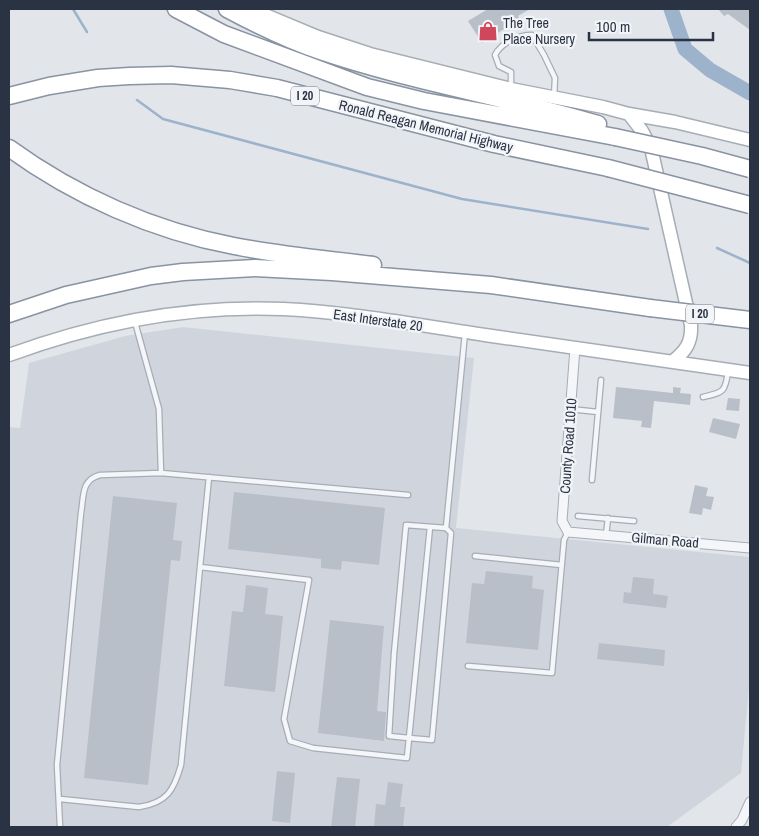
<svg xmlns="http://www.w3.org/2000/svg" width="759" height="836" font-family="'Archivo Narrow',sans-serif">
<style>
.built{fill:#d0d5dd}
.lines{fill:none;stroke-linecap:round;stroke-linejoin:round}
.stream{stroke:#9db3cb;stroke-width:2.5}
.river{stroke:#9db3cb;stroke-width:15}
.building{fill:#b9bfc8}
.service-casing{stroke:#a7adb5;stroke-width:7}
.minor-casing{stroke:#a7adb5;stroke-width:11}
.secondary-casing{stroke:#a7adb5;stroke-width:15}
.motorway-casing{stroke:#8993a2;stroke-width:19}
.service{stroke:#f5f6f9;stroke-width:4.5}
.minor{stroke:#f5f6f9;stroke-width:9}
.secondary{stroke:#fff;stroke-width:12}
.motorway{stroke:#fff;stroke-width:16}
.motorway-bridge-casing{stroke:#8993a2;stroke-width:19;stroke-linecap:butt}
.motorway-bridge{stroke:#fff;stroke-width:16}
.labels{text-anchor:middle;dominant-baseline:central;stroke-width:4.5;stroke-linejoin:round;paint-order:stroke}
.shield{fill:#f2f4f8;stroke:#666d79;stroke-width:1}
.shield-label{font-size:12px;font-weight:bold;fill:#2a3343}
.poi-label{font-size:14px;fill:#2a3343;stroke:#f2f4f8;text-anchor:start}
.street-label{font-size:14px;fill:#2a3343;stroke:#f2f4f8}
</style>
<rect width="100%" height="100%" fill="#e2e6eb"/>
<path class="built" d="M183 327 474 358 456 528 750 557V678L741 773 667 827H9V427L20 428 29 363 125 336Z"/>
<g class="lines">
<path class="stream" d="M73 9 87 32
M137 100 163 119 462 199 648 229
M717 248 750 263"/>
<path class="river" d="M671 9 685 49 710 70 750 93"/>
</g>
<path class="building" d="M488 9H530L518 16 520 19 482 43 468 21Z
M718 9H750V30L728 14 724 16Z
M616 387 673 393V387L681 388 680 393 691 394 690 405 654 401 651 428 641 427 642 421 613 418Z
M728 398 740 399 739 411 726 410Z
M713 418 740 424 736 439 709 432Z
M695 485 708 488 706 496 714 497 711 510 703 508 702 515 689 513Z
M234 492 385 508 379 565 342 561 341 570 321 568V559L228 549Z
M113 496 177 503 173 540 182 541 180 561 171 560 148 785 84 778Z
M486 571 533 576 532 588 544 590 538 650 466 643 472 583 484 584Z
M633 577 654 579 653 594 668 596 666 608 623 603 624 592 631 593Z
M246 585 268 588 265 614 283 616 275 692 224 686 232 611 243 612Z
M330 620 384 626 377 711 386 712 384 741 318 733Z
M599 643 665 650 664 666 597 659Z
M277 771 295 773 290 823 272 821Z
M337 777 360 779 355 827H331Z
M388 782 403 784 400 807H405L403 827H374L376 804 385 805Z"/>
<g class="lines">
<defs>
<path id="service" d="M511 87V72L499 66 495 55C501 43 518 35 532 35L544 55 555 78 554 97
M135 322 159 409 161 473 408 495
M703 397C723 392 725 393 728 372
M570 409 598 412
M209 477 200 567 309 580 284 719 290 741 313 748 407 758 409 738 432 740 451 533 446 528 406 525 394 654 389 736 409 738 430 527
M592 480 601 380
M578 516 634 521
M446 528 465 333
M606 535 608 518
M475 556 562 565
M468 666 552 673 564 540 568 532
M60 799 139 807C167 803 174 790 181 765L200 567
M60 827 57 765 81 513C84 496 81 480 100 475L161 473"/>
<path id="minor" d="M575 348 562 521 568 532 750 548
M736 827 742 820 750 802"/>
<path id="secondary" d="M251 9 318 37 370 54 511 89 603 107 629 114 675 122 750 140
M629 114 642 131 651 148 691 325C692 342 686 351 673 361
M9 355C96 323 189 305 283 309 348 312 419 325 485 335 573 347 662 361 750 373"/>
<path id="motorway" d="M176 9 224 34 367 87 424 101 615 137
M227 9C257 25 287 40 320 51 411 82 506 97 598 124
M9 96 49 86 98 78 129 76 171 75 230 80 277 88 494 144 608 168
M9 148C75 196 154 231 234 246 280 255 327 259 373 265
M9 314 66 295 151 276 183 272 255 268 332 272 491 285 650 308"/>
</defs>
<use href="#service" class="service-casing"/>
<use href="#minor" class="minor-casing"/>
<use href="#secondary" class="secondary-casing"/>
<use href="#motorway" class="motorway-casing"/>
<use href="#service" class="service"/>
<use href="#minor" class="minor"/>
<use href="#secondary" class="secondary"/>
<use href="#motorway" class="motorway"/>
<defs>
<path id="motorway-bridge" d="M615 137 702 156 750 169
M608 168 750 205
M650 308 750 320"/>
</defs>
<use href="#motorway-bridge" class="motorway-bridge-casing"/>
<use href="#motorway-bridge" class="motorway-bridge"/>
</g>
<defs>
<symbol id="shop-bare" viewBox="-9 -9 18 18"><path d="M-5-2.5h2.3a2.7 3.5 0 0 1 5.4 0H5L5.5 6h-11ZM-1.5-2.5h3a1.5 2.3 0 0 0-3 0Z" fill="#d0475c" stroke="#f2f4f8" stroke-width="2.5" paint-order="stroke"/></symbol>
</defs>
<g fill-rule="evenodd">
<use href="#shop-bare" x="474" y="17" width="28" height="28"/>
</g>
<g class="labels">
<g class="shield">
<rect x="291" y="86.5" width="28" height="19" rx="4"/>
<rect x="686" y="304.5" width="28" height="19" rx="4"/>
</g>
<g class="shield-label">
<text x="305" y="96">I 20</text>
<text x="700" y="314">I 20</text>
</g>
<g class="poi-label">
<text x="503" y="23">The Tree<tspan x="503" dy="16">Place Nursery</tspan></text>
</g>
<g class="street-label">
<text transform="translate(426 126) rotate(14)">Ronald Reagan Memorial Highway</text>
<text transform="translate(378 320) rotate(8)">East Interstate 20</text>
<text transform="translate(568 446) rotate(-86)">County Road 1010</text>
<text transform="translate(665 540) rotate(5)">Gilman Road</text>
</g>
</g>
<rect width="759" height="836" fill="none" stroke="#2a3343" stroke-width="20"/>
<path d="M589 32v8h124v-8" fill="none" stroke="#2a3343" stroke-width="2.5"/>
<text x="596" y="32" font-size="15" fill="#2a3343" stroke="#f2f4f8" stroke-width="4" paint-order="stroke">100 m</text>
</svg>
